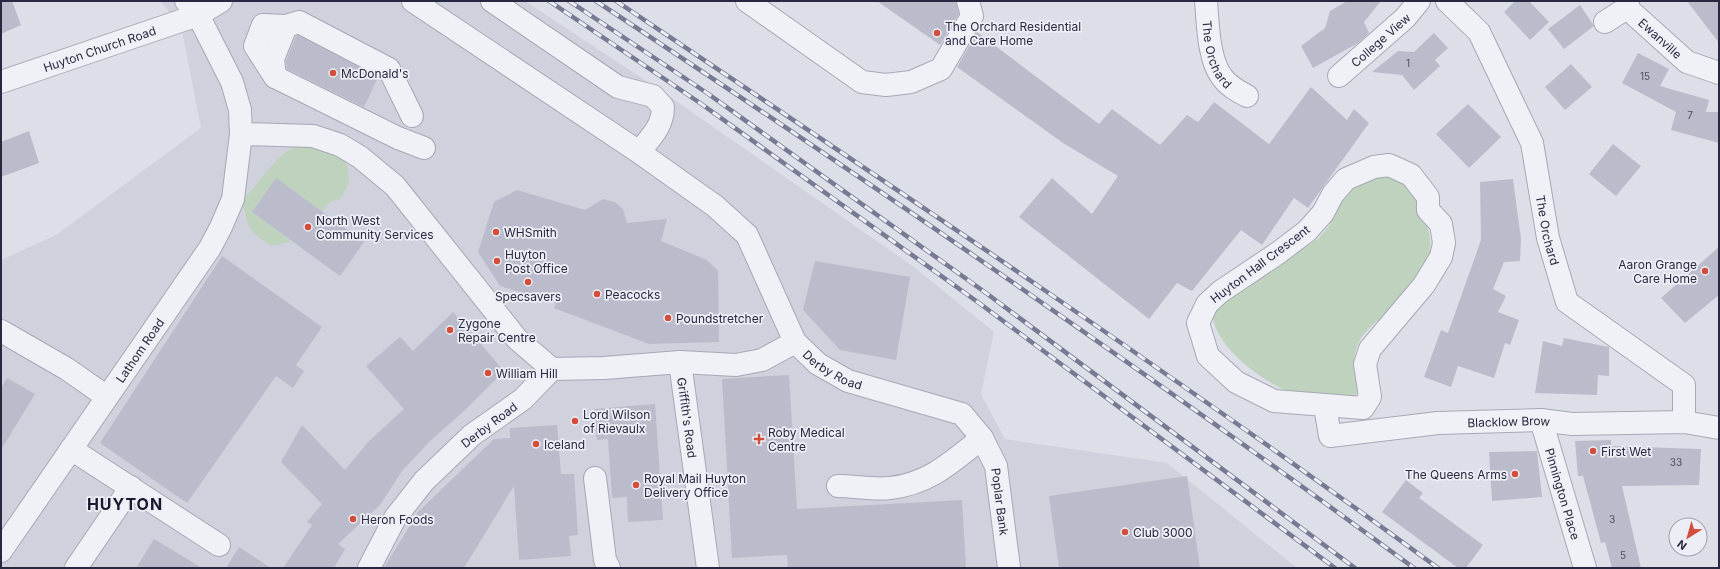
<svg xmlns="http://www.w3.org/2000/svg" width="1720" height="569" font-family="Inter,sans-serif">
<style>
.built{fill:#cfd1dd}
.green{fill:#bed2be}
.building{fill:#babccb}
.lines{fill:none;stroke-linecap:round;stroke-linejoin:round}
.minor-casing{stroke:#a6a8b5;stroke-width:24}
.minor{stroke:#f0f1f6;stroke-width:22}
.rail-casing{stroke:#767a92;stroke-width:4.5}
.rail{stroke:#edeef5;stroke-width:3;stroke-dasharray:9;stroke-linecap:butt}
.poi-dot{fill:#d34d3c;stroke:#edeef5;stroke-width:1.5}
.labels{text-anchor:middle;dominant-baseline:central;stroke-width:3.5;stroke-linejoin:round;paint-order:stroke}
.number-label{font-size:10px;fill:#4b4e62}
.poi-label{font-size:12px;fill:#26293f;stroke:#edeef5;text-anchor:start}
.street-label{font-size:12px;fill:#26293f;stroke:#edeef5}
.district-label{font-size:16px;font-weight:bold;letter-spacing:1px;fill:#191a30;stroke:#edeef5}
</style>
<rect width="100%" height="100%" fill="#dddfe8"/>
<path class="built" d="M160 1H525L666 94 914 267 994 332 981 394 1005 439 1167 463 1297 568H1V260L56 235 201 128 181 26Z"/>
<path class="green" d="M303 143 344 159C352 179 351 181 340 199L330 202 322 211 276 179 252 212 291 241 273 246C247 233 248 225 242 200 265 179 273 154 303 143Z
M1389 176C1408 180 1414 193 1421 209 1435 244 1435 258 1410 288 1404 294 1399 302 1392 309 1380 320 1365 328 1358 344 1351 358 1357 377 1359 392 1350 401 1336 398 1324 397 1315 396 1305 396 1296 394 1267 386 1207 343 1213 308L1319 238 1330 225 1334 212 1346 193 1362 180Z"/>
<path class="building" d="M1 1H12L21 25 1 34Z
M877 1H954L956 2 959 14 940 45Z
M1347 1H1381L1364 22 1369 33 1358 43 1313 68 1301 46 1325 28 1330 11Z
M1515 1H1529L1549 22 1530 40 1504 12Z
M1687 1H1719V43Z
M1580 5 1594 26 1564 49 1548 29Z
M977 32 1099 124 1112 109 1160 145 1187 115 1198 122 1214 102 1269 144 1311 87 1347 120 1354 109 1369 123 1308 208 1294 198 1262 245 1241 230 1192 291 1177 283 1149 319 1019 217 1052 178 1092 214 1118 176 1063 143 957 67Z
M1434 33 1448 48 1435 60 1440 66 1414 90 1402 75 1372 72 1398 51 1414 52Z
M298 35 378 77 364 107 287 69 286 61 296 36Z
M1638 53 1669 69 1660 86 1709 100 1706 112H1719V143L1671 130 1676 112 1622 83Z
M1571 64 1592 87 1565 110 1545 87Z
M1468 104 1501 137 1469 168 1436 134Z
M29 131 39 163 1 177V142Z
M1613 144 1641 166 1616 196 1589 174Z
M276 178 364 242 340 276 252 212Z
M1513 179 1521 239 1520 261 1504 262 1493 289 1506 296 1498 312 1519 320 1510 345 1505 343 1494 378 1458 366 1451 387 1424 377 1441 330 1448 333 1481 240 1480 182Z
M517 190 585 210 603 199 615 202 623 209 627 223 667 219 661 241 707 260 718 271 719 342 649 344 554 308 556 303 500 286 478 252 494 202Z
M1719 247V295L1685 323 1661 298Z
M222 256 322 327 296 365 304 371 293 388 276 376 187 503 100 443Z
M815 261 910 277 896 360 840 350 803 310Z
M453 312 504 371 464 411 431 440 402 471 380 505 338 544 345 549 334 568H283L312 525 307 522 322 504 281 462 302 425 345 470 369 441 404 409 366 366 400 337 413 351Z
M1564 338 1609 347V376L1598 375 1597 395 1535 393 1543 341 1562 346Z
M789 375 797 509 962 500 966 568H788L787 555 732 558 722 379Z
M7 378 35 394 1 450V388Z
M655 404 663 520 628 522 627 497 612 498 608 439 597 440 594 409Z
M557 425 561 474H574L578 535 569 536 571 556 519 560 514 486 464 568H384L418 512 494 439 510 438V428Z
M1611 440V446L1701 449 1699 485 1622 486 1641 568H1612L1605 542 1601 543 1583 476H1578L1575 441Z
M1489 452 1537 451 1542 497 1492 501Z
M1187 476 1200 568H1059L1049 496Z
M1406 480 1423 493 1419 498 1483 545 1466 568H1458L1382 512Z
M154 539 202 568H136Z
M239 547 271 568H226Z"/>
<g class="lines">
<defs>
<g id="minor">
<path id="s1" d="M413 1 639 152 715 206 747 235 795 342 818 364 848 381 962 414 982 438 996 466 1009 568"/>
<path d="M492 1 618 87 653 96 663 107C663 126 651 137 639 152"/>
<path d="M747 1 862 82 886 85 911 82 941 69 972 16 968 1"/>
<path id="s2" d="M1206 1C1208 23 1208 59 1222 77 1228 86 1238 91 1247 96"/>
<path id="s3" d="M1447 1 1479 32 1532 143 1548 238 1567 302 1684 385V422"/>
<path id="s4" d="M1627 8 1687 62 1719 73"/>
<path d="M1605 22 1627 8 1628 1"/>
<path id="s5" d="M1339 76 1405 18 1419 1"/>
<path d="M275 77 255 46 263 25 286 26"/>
<path id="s6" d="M1 82 198 15 221 1"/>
<path d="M412 116 389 69 299 22 286 26 273 59 275 77 398 138 424 148"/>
<path d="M241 134 313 136 340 145 360 157 395 186 517 339 552 369 523 399 472 435 424 481 395 518 369 568"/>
<path d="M1389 165 1411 175 1428 197V210L1441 224 1444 243 1441 257 1424 285 1370 349 1365 364 1370 397 1363 408 1274 401 1236 382 1208 356 1198 323 1207 304 1220 292 1278 253 1307 231 1323 213 1333 194 1346 179 1374 167Z"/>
<path d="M1 331 67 369 107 397"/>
<path id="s7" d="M680 362 708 568"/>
<path d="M552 369 604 368 680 362 736 365 762 360 795 342"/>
<path id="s8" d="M1325 406 1330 436 1438 423 1541 420 1572 424 1684 422 1719 428"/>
<path id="s9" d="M1541 420 1585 568"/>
<path d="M71 449 219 545"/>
<path d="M595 478 605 560 609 568"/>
<path d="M838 486C855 486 873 490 890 488 929 484 953 461 982 438"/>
<path id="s10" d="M1 551 210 248 221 227 233 199 241 134 240 110 232 82 198 15 186 1"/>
<path d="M76 568 131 487"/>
</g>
</defs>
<use href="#minor" class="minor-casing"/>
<use href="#minor" class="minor"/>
<defs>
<path id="rail" d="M549 1 700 103 979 303 1335 568
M569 1 707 93 986 293 1355 568
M596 1C873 184 1147 372 1414 568
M616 1C892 186 1169 371 1438 568"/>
</defs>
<use href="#rail" class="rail-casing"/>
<use href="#rail" class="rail"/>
</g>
<g class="poi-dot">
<circle cx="937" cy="33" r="4"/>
<circle cx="333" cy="73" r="4"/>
<circle cx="308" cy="227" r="4"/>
<circle cx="496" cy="232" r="4"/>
<circle cx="497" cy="261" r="4"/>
<circle cx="1705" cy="271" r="4"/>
<circle cx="528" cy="282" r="4"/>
<circle cx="597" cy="294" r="4"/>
<circle cx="668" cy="318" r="4"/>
<circle cx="450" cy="330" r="4"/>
<circle cx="488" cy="373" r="4"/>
<circle cx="575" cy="421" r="4"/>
<path d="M757 433h4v4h4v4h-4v4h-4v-4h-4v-4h4z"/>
<circle cx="536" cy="444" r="4"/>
<circle cx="1593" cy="451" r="4"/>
<circle cx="1515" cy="474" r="4"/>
<circle cx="636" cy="485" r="4"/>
<circle cx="353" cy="519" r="4"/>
<circle cx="1125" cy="532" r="4"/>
</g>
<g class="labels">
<g class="number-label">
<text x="1408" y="63">1</text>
<text x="1645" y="76">15</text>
<text x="1690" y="115">7</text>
<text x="1676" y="462">33</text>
<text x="1612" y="519">3</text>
<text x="1623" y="555">5</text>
</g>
<g class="poi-label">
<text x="945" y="26">The Orchard Residential<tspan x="945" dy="14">and Care Home</tspan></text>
<text x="341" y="73">McDonald's</text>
<text x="316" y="220">North West<tspan x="316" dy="14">Community Services</tspan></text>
<text x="504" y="232">WHSmith</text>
<text x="505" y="254">Huyton<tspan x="505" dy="14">Post Office</tspan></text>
<text x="1697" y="264" text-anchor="end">Aaron Grange<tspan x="1697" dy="14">Care Home</tspan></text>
<text x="605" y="294">Peacocks</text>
<text x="528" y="296" text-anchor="middle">Specsavers</text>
<text x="676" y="318">Poundstretcher</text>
<text x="458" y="323">Zygone<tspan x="458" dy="14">Repair Centre</tspan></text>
<text x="496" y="373">William Hill</text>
<text x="583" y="414">Lord Wilson<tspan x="583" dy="14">of Rievaulx</tspan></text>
<text x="768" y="432">Roby Medical<tspan x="768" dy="14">Centre</tspan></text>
<text x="544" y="444">Iceland</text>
<text x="1601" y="451">First Wet</text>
<text x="1507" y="474" text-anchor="end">The Queens Arms</text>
<text x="644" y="478">Royal Mail Huyton<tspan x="644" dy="14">Delivery Office</tspan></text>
<text x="361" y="519">Heron Foods</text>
<text x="1133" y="532">Club 3000</text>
</g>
<g class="street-label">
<text stroke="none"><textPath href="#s4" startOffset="45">Ewanville</textPath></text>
<text stroke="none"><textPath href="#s5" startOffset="55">College View</textPath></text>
<text stroke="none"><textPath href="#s6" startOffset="104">Huyton Church Road</textPath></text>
<text stroke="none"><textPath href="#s2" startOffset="55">The Orchard</textPath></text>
<text stroke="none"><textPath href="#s3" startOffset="256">The Orchard</textPath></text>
<text transform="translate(1260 264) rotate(-37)">Huyton Hall Crescent</text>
<text stroke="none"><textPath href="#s10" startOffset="244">Lathom Road</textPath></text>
<text stroke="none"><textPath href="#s1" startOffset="573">Derby Road</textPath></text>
<text stroke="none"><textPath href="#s7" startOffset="56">Griffith's Road</textPath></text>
<text stroke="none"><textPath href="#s8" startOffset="210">Blacklow Brow</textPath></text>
<text transform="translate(489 425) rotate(-37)">Derby Road</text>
<text stroke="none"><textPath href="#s9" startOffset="77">Pinnington Place</textPath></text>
<text stroke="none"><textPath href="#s1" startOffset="809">Poplar Bank</textPath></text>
</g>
<g class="district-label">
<text x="125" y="504">HUYTON</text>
</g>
</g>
<rect width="1720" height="569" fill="none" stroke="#26293f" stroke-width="4"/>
<g transform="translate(1688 537) rotate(217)"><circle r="19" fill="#edeef5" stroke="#9d9fac"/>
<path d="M0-3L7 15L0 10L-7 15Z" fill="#d34d3c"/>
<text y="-6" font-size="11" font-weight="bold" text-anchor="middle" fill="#26293f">N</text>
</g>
</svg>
